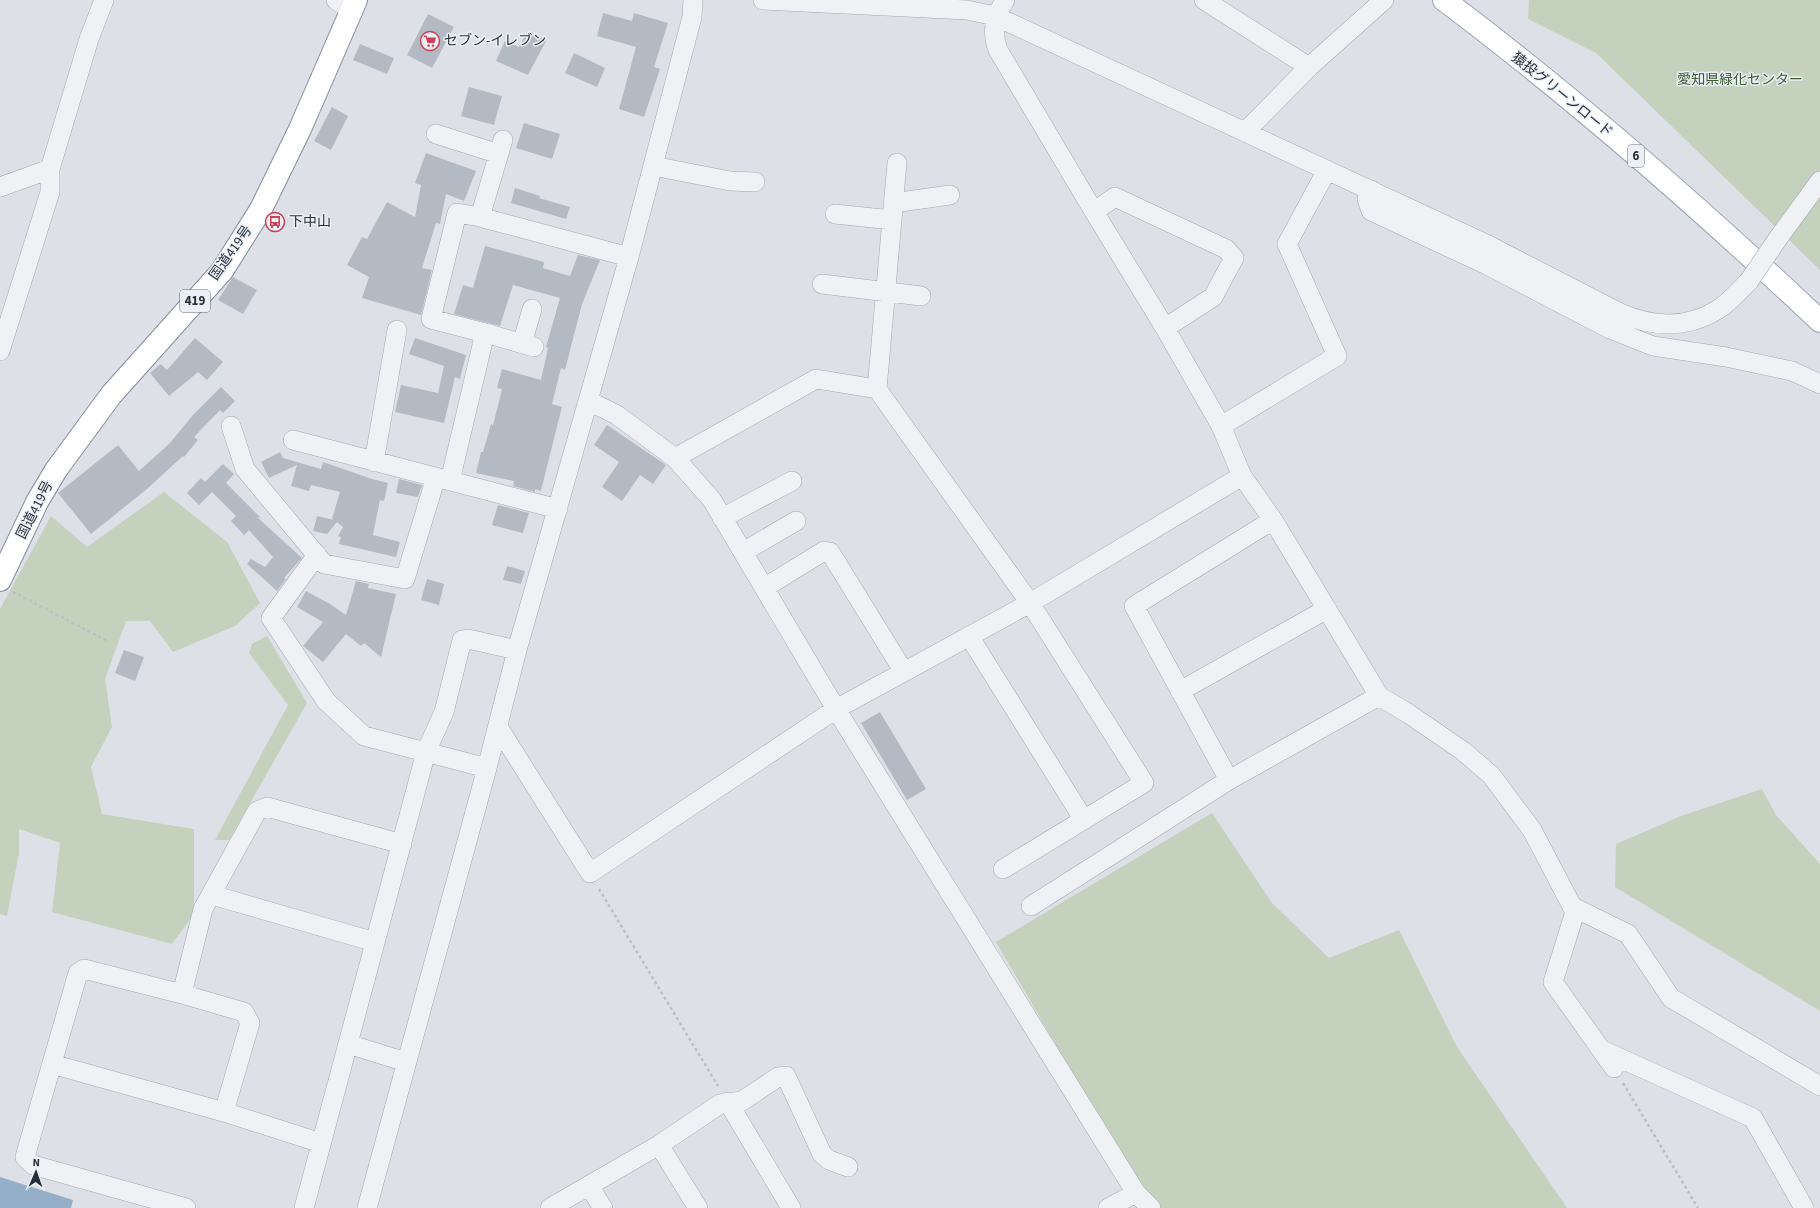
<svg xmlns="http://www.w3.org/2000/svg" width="1820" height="1208" font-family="'Source Sans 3','Noto Sans JP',sans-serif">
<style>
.green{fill:#c3d1bd}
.water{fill:#96afc8}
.building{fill:#b4bac4}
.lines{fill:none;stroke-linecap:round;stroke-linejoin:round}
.minor-casing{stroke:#a2a8b1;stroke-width:20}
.major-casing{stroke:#9ca5b3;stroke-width:24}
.highway-casing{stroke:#848e9e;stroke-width:24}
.path{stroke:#bbbfc5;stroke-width:2.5;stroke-dasharray:3 3;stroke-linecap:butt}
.minor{stroke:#eff1f5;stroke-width:19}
.major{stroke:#fff;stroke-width:22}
.highway{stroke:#fff;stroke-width:22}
.minor-bridge-casing{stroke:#a2a8b1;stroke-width:20;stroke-linecap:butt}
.minor-bridge{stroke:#eff1f5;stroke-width:19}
.labels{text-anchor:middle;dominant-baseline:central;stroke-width:3;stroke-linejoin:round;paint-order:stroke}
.shield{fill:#ecf0f5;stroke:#616975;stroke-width:1}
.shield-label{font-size:13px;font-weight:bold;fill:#262f3e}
.poi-label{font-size:14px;fill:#262f3e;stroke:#ecf0f5;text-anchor:start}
.park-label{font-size:14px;fill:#3b5933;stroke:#ecf0f5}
.street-label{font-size:14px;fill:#262f3e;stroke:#ecf0f5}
</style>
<rect width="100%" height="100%" fill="#dde1e7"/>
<path class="green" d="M1529 0H1820V270L1596 53 1528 19Z
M164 492 227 542 260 603 235 626 173 652 150 621H126L105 679 112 727 91 767 102 814 194 829V914L172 944 52 912 60 843 19 829V853L7 916 0 914V609L51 516 87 547Z
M267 636 307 703 229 840H215L288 705 249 653 252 644Z
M1762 789 1776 815 1820 864V1011L1615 887 1616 844 1681 816Z
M1212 813 1272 903 1329 958 1399 930 1457 1047 1567 1208H1134L1148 1201 1138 1186 996 942Z"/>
<path class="water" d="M0 1177 73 1200 71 1208H0Z"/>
<path class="building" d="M603 13 632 21 634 13 668 23 654 67 660 69 644 117 619 109 636 47 597 36Z
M428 14 454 27 432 68 407 55Z
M527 32 546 41 528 75 496 61 505 41 519 47Z
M360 44 394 58 387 74 353 60Z
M574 53 605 68 597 87 565 73Z
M469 87 502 96 494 125 461 116Z
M332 107 348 116 331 150 314 141Z
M524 123 560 134 552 159 516 148Z
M426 153 476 171 464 201 446 194 440 224 436 223 422 268 432 270 421 315 362 298 369 277 347 265 362 237 367 239 387 202 415 217 421 185 415 183Z
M515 188 540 196 539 198 570 207 566 219 511 203Z
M485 246 544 262 543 268 570 276 578 255 600 260 582 304 565 370 561 368 552 404 562 407 541 491 535 489V492L513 486 514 481 476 473 481 452H483L491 424 493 425 502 389 497 388 502 369 541 380 548 348 546 347 560 298 513 285 500 326 454 314 463 285 473 288Z
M233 277 257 290 243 314 218 300Z
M195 338 223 362 207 380 198 372 169 396 150 373 161 364 167 370Z
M415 338 466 355 460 379 455 377 444 423 395 412 401 385 438 393 444 366 409 354Z
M221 387 235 401 223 413 220 410 194 437 198 440 184 457 183 456 147 489 91 534 58 493 118 445 139 471 170 443 193 415Z
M607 425 666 465 653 484 640 475 622 501 602 487 619 462 594 445Z
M280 452 283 458 321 469 323 462 372 479 388 483 384 501 380 500 373 535 400 542 396 557 339 544 341 537 338 536 343 527 337 522 327 534 313 531 317 516 334 520 332 519 340 492 311 485 309 491 291 486 297 465 269 478 261 462Z
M223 464 234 474 226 483 261 518 257 517 302 558 284 578 286 579 277 591 247 564 251 559 265 567 273 557 249 530 244 535 231 521 236 516 212 492 199 505 187 493 201 478 205 482Z
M399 479 422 485 418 497 396 493Z
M498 505 529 513 523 533 492 525Z
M507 566 525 571 521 584 503 580Z
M427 579 444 584 439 605 421 600Z
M356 581 369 584 368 588 396 594 381 657 364 643 361 646 346 634 323 662 303 646 323 622 297 607 306 591 330 604 346 615Z
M124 650 144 657 135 681 115 673Z
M880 712 926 789 907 800 861 723Z"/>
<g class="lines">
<defs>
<path id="minor" d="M336 0 351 10
M763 0 967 10 995 16 1484 243 1620 313C1652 327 1686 329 1717 310 1729 303 1739 291 1749 281
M1005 0C995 17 991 31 998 50L1087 200 1165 328 1221 426 1242 476 1273 520 1379 696 1409 714 1463 751 1491 775 1532 830 1575 912 1553 982 1614 1068
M1204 0 1309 67
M1245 132 1309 67 1384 0
M436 134 499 154
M897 163 877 389 1030 603 1144 783 1003 869
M653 166 730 181 755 182
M0 187 50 169
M1371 190 1367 199 1371 211 1487 265 1610 329 1653 346 1726 357 1792 371 1820 384
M893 203 950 195
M1095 211 1115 197 1226 249 1234 258 1213 297 1165 328
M835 214 892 220
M480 217 503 140
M1779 237 1820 181
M822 284 921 296
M485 333 431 319 457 213 480 217 629 257
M522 344 532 309
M0 351 50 192V169L89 39 104 0
M589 401 617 415 675 458 816 379 877 389
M231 426 245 469 324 564 405 579 436 477
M1221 426 1337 356 1287 244 1327 170
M293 440 558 509
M675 458 712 500 836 709 1136 1193 1151 1208
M374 462 397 330
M450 481 485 333 534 347
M722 518 792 481
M743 552 796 521
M317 555 271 618 326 701 364 736 487 768
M764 588 824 551 830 552 904 672
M969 636 1084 820
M1180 691 1327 609
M498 727 590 873 836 709 1030 603 1242 476
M1229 780 1134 606 1273 520
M212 895 375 942
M1031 906 1229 780 1379 696
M1573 907 1628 934 1671 998 1820 1086
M182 994 203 909 257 811 267 807 402 844
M348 1044 406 1062
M1602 1050 1753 1118 1804 1208
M52 1064 224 1112 321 1143
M728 1102 791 1208
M659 1145 698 1208
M589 1186 603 1208
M186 1208 33 1165 25 1157 78 973 84 969 182 994 244 1012 250 1023 224 1112
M304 1208 426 752 444 712 462 640 468 639 517 650
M367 1208 487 768 517 650 629 257 692 17 693 0
M550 1208 659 1145 720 1104 742 1101 778 1077 786 1076 822 1154 829 1160 848 1167
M1108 1208 1136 1193"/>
<path id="major" d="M1444 0C1576 99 1700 208 1820 321"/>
<path id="highway" d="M0 580 37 502 56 470 111 395 222 271 261 209 300 129 356 0"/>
</defs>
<use href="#minor" class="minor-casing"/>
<use href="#major" class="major-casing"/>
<use href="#highway" class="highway-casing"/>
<path class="path" d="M13 592 108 641
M599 889 718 1086
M1623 1083 1698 1208"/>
<use href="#minor" class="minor"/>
<use href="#major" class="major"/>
<use href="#highway" class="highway"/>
<defs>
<path id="minor-bridge" d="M1749 281 1779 237"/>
</defs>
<use href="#minor-bridge" class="minor-bridge-casing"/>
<use href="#minor-bridge" class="minor-bridge"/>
</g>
<defs>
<symbol id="supermarket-ring" viewBox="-11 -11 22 22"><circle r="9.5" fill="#ecf0f5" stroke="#d03d55" stroke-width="1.5"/><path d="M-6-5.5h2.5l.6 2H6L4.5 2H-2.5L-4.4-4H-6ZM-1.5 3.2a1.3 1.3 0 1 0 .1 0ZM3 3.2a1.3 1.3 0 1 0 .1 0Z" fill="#d03d55"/></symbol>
<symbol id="bus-ring" viewBox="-11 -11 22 22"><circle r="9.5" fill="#ecf0f5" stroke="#d03d55" stroke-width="1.5"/><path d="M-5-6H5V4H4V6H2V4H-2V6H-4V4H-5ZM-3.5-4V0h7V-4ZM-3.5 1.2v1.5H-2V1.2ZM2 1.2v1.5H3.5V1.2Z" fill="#d03d55"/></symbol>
</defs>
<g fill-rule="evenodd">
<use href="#supermarket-ring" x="419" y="30" width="22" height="22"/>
<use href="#bus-ring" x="264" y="211" width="22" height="22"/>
</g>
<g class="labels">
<g class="shield">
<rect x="1628" y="145" width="16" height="22" rx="3"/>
<rect x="180" y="290" width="30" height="22" rx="3"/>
</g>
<g class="shield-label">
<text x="1636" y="156">6</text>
<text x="195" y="301">419</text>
</g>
<g class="poi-label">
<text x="444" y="41">セブン-イレブン</text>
<text x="289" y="222">下中山</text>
</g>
<g class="park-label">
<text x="1740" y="80">愛知県緑化センター</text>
</g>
<g class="street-label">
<text transform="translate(1562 95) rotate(39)">猿投グリーンロード</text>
<text transform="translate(231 253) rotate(-55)">国道419号</text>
<text transform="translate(35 510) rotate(-63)">国道419号</text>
</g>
</g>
<g transform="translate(36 1172) rotate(2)" stroke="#ecf0f5" stroke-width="3" paint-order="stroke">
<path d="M0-3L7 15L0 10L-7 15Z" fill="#262f3e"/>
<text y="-6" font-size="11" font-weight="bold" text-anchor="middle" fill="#262f3e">N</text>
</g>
</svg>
